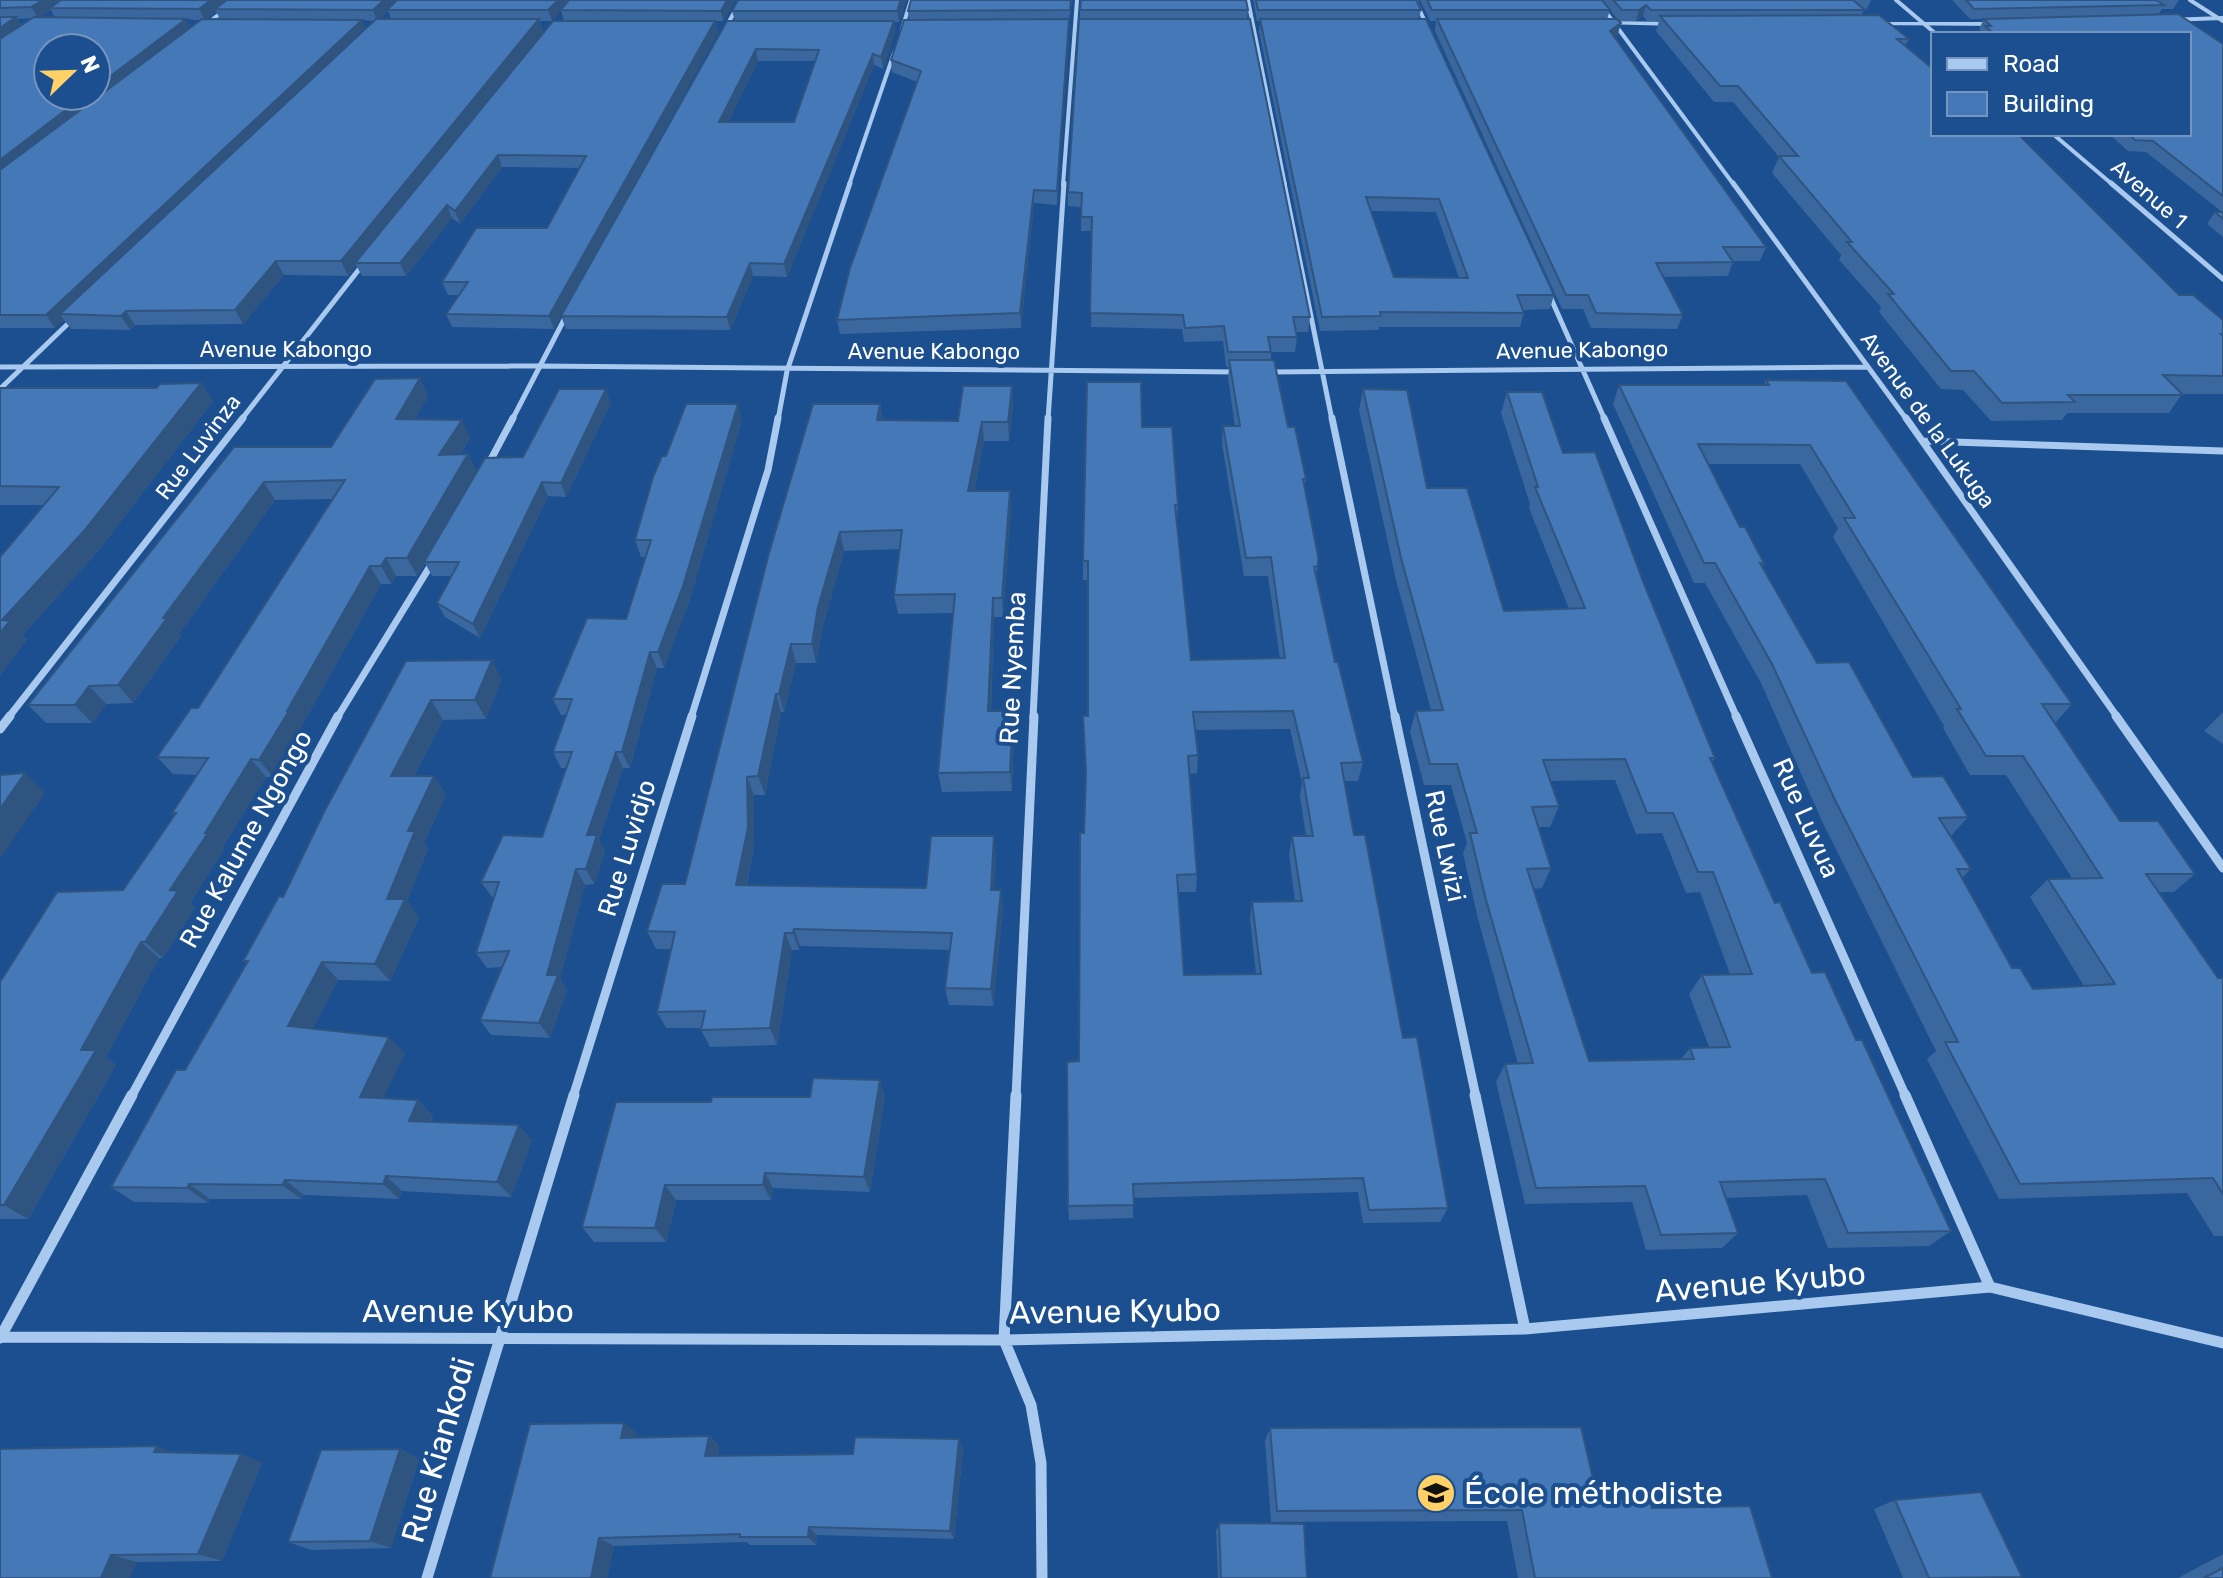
<svg xmlns="http://www.w3.org/2000/svg" width="2223" height="1578" font-family="Rubik,sans-serif">
<style>
.lines{fill:none;stroke-linecap:round;stroke-linejoin:round}
.minor-far4{stroke:#a9c9ee;stroke-width:4}
.minor-far3{stroke:#a9c9ee;stroke-width:5}
.minor-far2{stroke:#a9c9ee;stroke-width:7}
.minor-far1{stroke:#a9c9ee;stroke-width:9}
.minor{stroke:#a9c9ee;stroke-width:11}
.tertiary{fill:#a9c9ee;fill-rule:evenodd}
.wall{fill:#3a679d;fill-rule:evenodd}
.shaded-wall{fill:#305480}
.building{fill:#4478b7;stroke:#305480;stroke-width:2;fill-rule:evenodd}
.labels{text-anchor:middle;dominant-baseline:central;stroke-width:8;stroke-linejoin:round;paint-order:stroke}
.far-street-label{font-size:22px;fill:#fff;stroke:#1b4f8f}
.street-label{font-size:26px;fill:#fff;stroke:#1b4f8f}
.near-street-label{font-size:32px;fill:#fff;stroke:#1b4f8f}
.near-poi-label{font-size:32px;fill:#fff;stroke:#1b4f8f;text-anchor:start}
</style>
<rect width="100%" height="100%" fill="#1b4f8f"/>
<g class="lines">
<path class="minor-far4" d="M1248 0 1285 185
M1415 0 1427 26
M1597 0 1734 185
M1896 0 1936 34
M2190 0 2223 21
M205 25 238 0
M725 29 741 0
M902 29 911 0
M2053 134 2113 185
M849 185 894 53
M1063 185 1077 0"/>
<path class="minor-far3" d="M1284 183 1332 420
M1733 183 1907 420
M2111 183 2223 279
M1549 294 1605 420
M0 367 538 366 1239 372
M1269 372 1868 367
M0 389 75 317
M241 420 364 263
M512 420 567 314
M778 420 787 371 850 183
M1048 420 1064 183"/>
<path class="minor-far2" d="M1332 418 1395 718
M1604 418 1737 718
M1906 418 2118 718
M1923 441 2223 451
M488 465 513 418
M8 718 243 418
M337 718 432 563
M691 718 768 470 778 418
M1033 718 1048 418"/>
<path class="minor-far1" d="M1395 716 1476 1097
M1736 716 1906 1097
M2116 716 2223 868
M0 729 10 716
M131 1097 338 716
M573 1097 692 716
M1016 1097 1034 716"/>
<path class="minor" d="M1016 1095 1004 1340 1031 1405 1041 1463 1042 1578
M1475 1095 1525 1329
M1905 1095 1990 1287
M0 1337 1004 1340 1525 1329 1990 1287 2223 1343
M0 1338 132 1095
M427 1578 574 1095"/>
<path class="tertiary" d="M2223 16V20L2167 22 2164 20 2167 18Z
M1603 21 1675 22 1678 24 1675 26 1601 24Z
M1871 22H1999L2002 24 1999 26 1869 25Z"/>
</g>
<path class="wall" d="M0 0H735L723 21H715L718 32 554 329 452 327 446 314 459 295H448L442 282 547 228 580 168 502 167 460 224 452 218 406 276H362L356 265 348 276 284 275 243 324 135 325 130 330 71 329 64 320 55 328H0ZM51 10 55 18 39 17ZM561 10 564 21 543 32 540 21H552ZM216 11 220 19H206ZM388 11 391 19H379L384 15ZM33 18 21 26 17 19ZM186 19 196 20H201L190 28ZM362 20 374 21 365 29Z
M738 0H906L899 22H894L895 32 883 69 874 65 787 277 753 276 730 330 566 329 561 316 735 21 732 11ZM758 61H815L794 122H728Z
M1072 0 1069 21 1057 205 1034 203 1021 328 840 334 837 320 917 82 892 72 891 60 909 20 908 11Z
M1253 0H1416L1421 10 1419 19 1554 295 1550 309 1523 310 1524 313 1520 327H1379V330L1320 331 1259 31 1260 21H1257ZM1371 211 1436 212 1459 278 1394 277Z
M1420 0H1871L1867 9H1864L1862 15 1909 39 1905 46 2179 295 2223 320V394H2182L2169 413H2067L2062 420 1991 421 1963 390 1941 389 1879 312 1881 307 1839 260 1841 255 1772 173 1779 157 1733 102H1714L1656 31 1659 21H1647L1643 16 1636 21H1619L1621 23 1617 36 1615 37 1766 247 1760 261H1733L1728 276 1663 277 1683 315 1677 329 1591 328 1583 309H1562L1435 31 1436 21H1430ZM1607 6 1617 19H1607L1610 10Z
M1952 0H2179L2173 9H2162L2158 15 2223 44V237L2207 224 2215 212H2222L2146 152 2128 151 2109 134H2189V34H1981L1982 32 1979 29 1984 19 2132 16 1970 19Z
M1080 10H1248L1247 19 1310 317 1308 332H1296L1297 337 1295 352H1271V360L1288 427 1306 479 1304 487 1318 566 1316 574 1335 662 1363 762 1358 781H1344L1354 835 1403 1038 1448 1208 1440 1222 1363 1223 1358 1192 1133 1198V1218L1069 1220 1068 1206 1079 1061 1084 833 1088 716V580H1083V561L1142 427 1178 505 1177 524 1191 660 1280 659 1268 576H1244L1222 444 1223 426H1235L1228 378 1229 367H1226L1223 341 1184 342 1182 329 1091 327 1092 231H1081V207L1068 206V192ZM1290 729 1302 783 1300 796 1306 836H1292L1289 854 1295 901 1252 902 1250 919 1256 974 1184 975 1178 892H1196L1197 874 1190 774 1197 773 1198 755 1195 730Z
M1766 380 2072 704 2055 723 2120 821 2195 874 2174 892H2159L2218 978H2223V1236H2214L2187 1193 1999 1199 1927 1059 1936 1051 1821 819 1761 683 1705 583H1694L1613 404 1619 385H1764ZM1708 464H1800L1838 528 1833 537 1944 726 1943 728 1970 775H2006L2072 878 2048 879 2030 897 2084 986 2033 989 2012 968 1962 878 1971 869 1951 836 1968 817 1913 777 1817 663 1762 567 1764 563 1740 527Z
M201 383 213 401 99 550 23 635 27 639 0 675V557L43 505H0V388H156Z
M1012 386 1013 405 1009 441H984L974 491H1010L1011 510 1003 617H994L991 711 1014 729 1012 791 942 792 938 773 953 613 898 614 894 595 900 549 844 551 823 626 816 663H796L784 712H781L765 795H754V846L747 885 926 888 996 854 994 890 1003 907 993 1006 949 1005 945 988 950 950 800 946 799 950H792L777 1045 710 1047 701 1030 702 1028H666L657 1012 671 949H656L647 931 685 884 880 404 883 420 958 421Z
M1363 389 1427 488 1504 611 1569 609 1529 508 1530 504 1501 413 1507 392 1563 453 1644 584 1715 758 1712 762 1775 903 1812 973 1856 1040 1951 1231 1929 1246 1828 1248 1807 1195 1726 1198 1738 1233 1722 1248 1646 1250 1632 1202 1525 1204 1496 1082 1505 1064H1518L1478 919 1463 853 1467 843 1451 785H1424L1410 732 1416 711 1431 710 1396 580 1359 410ZM1615 780 1636 834 1662 833 1686 893 1700 892 1730 974 1702 975 1689 994 1709 1047 1690 1048 1681 1059 1589 1061 1533 889 1542 888 1551 868 1539 827H1550L1559 806 1551 781Z
M428 396 415 419 470 438 460 455 468 454 477 472 523 457 611 403 566 497 548 496 480 638 445 617 437 603 452 576H432L425 563 417 576H396L391 584H381L301 727 303 729 273 777H266L222 848 224 850 190 903 195 908 163 958H159L106 1057 116 1065 28 1219H0V982L123 890 175 815 172 813 197 775 173 774 157 757 198 708 333 499 275 500 179 634 181 636 133 703 106 704 92 723H46L28 705 234 447H331Z
M742 420 689 602 664 668H657L630 768H623L599 840 605 851 594 884 585 885 560 979 567 990 550 1038 491 1035 480 1020 502 967 487 968 476 953 494 897H492L481 882 542 837 567 768H561L553 752 566 715H561L553 699 626 619 645 557H641L635 540 666 456Z
M406 661 502 679 486 719 443 720 414 776H434L446 795 424 843 428 849 407 901 419 917 390 981 338 980 313 1028 405 1053 383 1098 418 1100 433 1116 431 1122 532 1140 511 1197 402 1191 399 1199 304 1195 301 1199H210L208 1203 134 1202 111 1187 185 1070 246 963 243 961 283 897Z
M2223 712V744L2204 731Z
M885 1096 870 1192 773 1188 771 1200H676L666 1242H594L582 1227 711 1102Z
M1270 1428 1598 1500 1652 1508 1772 1578H1518L1507 1521 1271 1522 1265 1441Z
M637 1433 636 1437 709 1436 719 1446 718 1456 853 1454 959 1439 963 1449 954 1539 817 1535 816 1545H750L747 1542 614 1546 607 1578H490Z
M400 1449 419 1459 391 1548 311 1550 288 1542Z
M173 1453 241 1454 262 1463 222 1561 137 1562 0 1578Z
M1895 1500 2020 1578H1903L1874 1509Z
M1219 1523 1307 1578H1218L1216 1531Z
M2223 1554V1578H2178Z"/>
<path class="shaded-wall" d="M43 0H66L50 8 51 10 38 18 31 7Z
M211 0H231L215 9 216 11 205 20 199 9Z
M384 0H400L387 10 388 11 377 21 373 10Z
M558 0H571L552 21 548 10Z
M727 0H735L723 21 721 11Z
M901 0H906L899 22 897 11Z
M1646 5 1643 16 1636 21 1639 10Z
M16 17 23 28 0 43V28Z
M186 19 191 30 0 179V160L84 96H96V87Z
M539 19 543 32 355 263 356 265 348 276 341 261Z
M1069 19 1070 31 1057 205V191Z
M362 20 366 31 60 314 64 320 55 328 46 315Z
M715 21 718 32 554 329 549 316Z
M894 21 895 32 883 69 881 57Z
M1621 23 1617 36 1607 44 1610 31Z
M756 49 758 61 722 134 719 122Z
M873 54 874 65 787 277 784 264Z
M498 155 502 167 460 224 455 211Z
M1034 190V203L1021 328 1020 313Z
M447 205 452 218 406 276 400 263Z
M276 261 284 275 243 324 235 310Z
M750 263 753 276 730 330 727 317Z
M126 311 135 325 130 330 121 316Z
M420 378 428 396 405 437 396 419Z
M201 383 213 401 99 550 23 635 27 639 0 675V633L2 620Z
M1012 386 1013 405 1009 441 1008 422Z
M606 389 611 403 566 497 561 483Z
M738 404 742 420 689 602 664 668 658 652Z
M880 404 883 423 877 420Z
M462 420 470 438 448 473 439 455Z
M982 422 984 441 970 510 968 491Z
M468 454 477 472 417 576 407 558Z
M264 482 275 500 179 634 181 636 133 703 118 685 163 618Z
M542 482 548 496 480 638 473 624Z
M1010 491 1011 510 1003 617 1002 598Z
M840 532 844 551 823 626 816 663 812 644 818 607Z
M386 558 396 576 391 584 381 566Z
M370 566 381 584 301 727 303 729 273 777 259 760Z
M993 598 994 617 990 730 988 711Z
M791 644 796 663 784 712 779 694Z
M650 652 657 668 630 768 622 752Z
M492 660 502 679 486 719 475 700Z
M89 686 106 704 92 723 75 705Z
M776 694 781 712 765 795 758 776Z
M431 700 443 720 404 795 391 776Z
M1013 711 1014 729 1012 791 1010 772Z
M616 752 623 768 599 840 605 851 594 884 586 869 587 835Z
M251 759 266 777 222 848 224 850 190 903 195 908 163 958 145 942 170 890Z
M25 773 45 793 0 859V809Z
M434 776 446 795 424 843 428 849 407 901 419 917 390 981 375 964 387 899 408 831Z
M747 777 754 795V846L743 902 736 885Z
M994 836 996 854 994 907 991 890Z
M576 869 585 885 560 979 567 990 550 1038 539 1023 547 975Z
M1001 890 1003 907 993 1006 991 989Z
M794 929 800 946 799 950 793 933Z
M785 933 792 950 777 1045 770 1028Z
M141 942 159 958 106 1057 116 1065 28 1219 4 1205 81 1050Z
M322 962 338 980 306 1042 288 1026Z
M389 1037 405 1053 376 1113 360 1097Z
M880 1080 885 1096 870 1192 864 1177Z
M418 1100 433 1116 425 1136 409 1121Z
M519 1125 532 1140 511 1197 497 1182Z
M765 1173 773 1188 771 1200 763 1185Z
M386 1176 402 1191 399 1199 383 1184Z
M285 1180 304 1195 301 1199 282 1185Z
M189 1184 210 1199 208 1203 187 1188Z
M665 1185 676 1200 666 1242 655 1228Z
M624 1423 637 1433 634 1448 621 1438Z
M709 1436 719 1446 716 1466 705 1456Z
M959 1439 963 1449 954 1539 950 1531Z
M157 1446 181 1456 154 1452Z
M400 1449 419 1459 391 1548 370 1541Z
M241 1454 262 1463 222 1561 198 1554Z
M809 1527 817 1535 816 1545 808 1537Z
M599 1538 614 1546 607 1578H591Z
M111 1555 137 1562 130 1578H101Z"/>
<path class="building" d="M0 0H43L31 7 0 8Z
M61 0H211L199 9 50 8Z
M227 0H384L373 10 215 9Z
M397 0H558L548 10H387Z
M569 0H727L721 11 561 10Z
M738 0H901L897 11H732Z
M911 0H1071L1070 10 908 11Z
M1081 0H1246L1248 10H1080Z
M1256 0H1416L1421 10H1258Z
M1427 0H1602L1610 10H1432Z
M1613 0H1853L1865 10H1651L1646 5 1639 10H1622Z
M1966 0H2156L2164 5 1974 9Z
M2178 14 2223 44V196L2153 141 2135 140 2128 134H2189V34H1994L1985 26H1991L1984 19Z
M1879 15 1909 39H1897L1933 69V134H2018L2179 295H2193L2223 320V334H2221L2223 336V376L2163 375 2183 395H2068L2075 402 2002 403 1974 371H1951L1888 294H1894L1847 242H1852L1779 156H1798L1738 86H1720L1660 16Z
M0 17H16L0 28Z
M34 17 186 19 96 87V48H48V96H84L0 160V39Z
M202 19 362 20 46 315H0V170Z
M376 19H539L341 261H276L235 310 126 311 121 316 60 314Z
M1069 19 1057 191 1034 190 1020 313 837 320 850 268 921 71 891 60 904 20Z
M1079 19H1250L1310 317H1293L1297 337H1268L1271 352H1228L1224 326 1185 328 1183 315 1090 313 1092 217H1081L1082 193 1068 192Z
M1260 19H1426L1554 295H1517L1524 313 1380 312 1381 316 1322 317ZM1366 197 1439 199 1468 278 1394 277Z
M1437 19H1617L1621 23 1610 31 1766 247H1723L1733 262 1656 263 1683 315 1596 313 1588 295H1566Z
M553 21H715L549 316 446 314 468 282H442L476 228H547L586 156 498 155 455 211 447 205 400 263H355Z
M727 21H894L881 57 873 54 784 264 750 263 727 317 561 316ZM756 49 819 50 794 122H719Z
M2215 212H2223V219Z
M1229 360H1274L1288 427H1295L1306 479H1303L1318 556V566L1314 567 1335 662H1338L1363 762 1341 763 1354 835H1365L1403 1038 1417 1037 1448 1208 1369 1210 1363 1178 1133 1184 1134 1205 1068 1206 1067 1062 1079 1061 1080 833H1084L1086 772 1083 716H1088V561H1083L1087 382H1141L1142 427H1172L1178 505H1175L1191 660 1285 658 1271 557 1246 558 1223 426H1240ZM1293 711 1309 778H1303L1313 836H1292L1302 901 1252 902 1261 974 1184 975 1177 875 1197 874 1188 756 1198 755 1193 712Z
M420 378 396 419 462 420 439 455 468 454 407 558H386L381 566H370L287 711H289L259 760 251 759 205 833H208L170 890 178 891 145 942H141L81 1050H96L4 1205H0V982L57 892 123 890 176 813H172L208 758 157 757 191 708H198L345 480 264 482 163 618H167L118 685 89 686 75 705H28L234 447H331L375 379Z
M1766 380 1846 381 2072 704H2042L2120 821H2158L2195 874H2146L2218 978H2223V1194L2213 1178 2020 1184 1945 1042H1958L1835 800 1772 664 1715 563H1704L1619 385H1769ZM1698 444 1810 445 1855 518H1844L1961 709H1957L1986 756H2023L2102 878 2048 879 2115 984 2033 989 2020 968H2012L1957 869H1971L1939 818 1968 817 1943 776 1913 777 1849 662 1817 663 1760 563H1764L1745 527H1740Z
M201 383 84 531 2 620 10 621 0 633V557L59 487 0 486V388H156L160 384Z
M963 386H1012L1008 422H982L968 491H1010L1002 598H993L988 711H1013L1010 772 938 773 955 594 894 595 902 530 840 532 818 607 812 644H791L779 694H776L758 776 747 777 748 828 736 885 926 888 931 836H994L991 890H1001L991 989 945 988 952 933 794 929 793 933H785L770 1028 701 1030 705 1011 657 1012 675 932 647 931 662 884H685L769 553 813 404H880L877 420 958 421Z
M559 389H606L561 483 542 482 473 624 437 603 459 562H424L485 458 523 457Z
M1363 389 1407 390 1427 488H1467L1504 611 1585 608 1535 487H1538L1507 392H1542L1563 453 1595 452 1644 584 1715 758H1710L1775 903 1780 902 1812 973 1825 972 1856 1040H1862L1951 1231 1848 1233 1825 1179 1720 1182 1738 1233 1661 1235 1645 1186 1536 1188 1505 1064 1533 1063 1486 900 1470 833H1477L1457 764H1430L1416 711 1443 710 1401 558ZM1625 759 1647 813H1673L1698 872H1713L1752 974 1702 975 1730 1047 1690 1048 1694 1059 1589 1061 1527 869 1551 868 1532 807 1559 806 1543 760Z
M686 404H738L683 586 658 652H650L622 752H616L587 835H597L586 869H576L547 975H558L539 1023 480 1020 509 951 476 953 499 882H481L503 835 542 837 572 752H553L572 699H553L587 618 626 619 651 540H635L653 477 662 456H666Z
M492 660 475 700H431L391 776H434L408 831H415L387 899H405L375 964 322 962 288 1026 389 1037 360 1097 418 1100 409 1121 519 1125 497 1182 386 1176 383 1184 285 1180 282 1185 189 1184 187 1188 111 1187 176 1070H185L248 961H243L279 896 283 897 325 810 406 661Z
M25 773 0 809V775Z
M813 1078 880 1080 864 1177 765 1173 763 1185H665L655 1228 582 1227 616 1102H711L712 1097H810Z
M624 1423 621 1438 709 1436 705 1456 853 1454 855 1437 959 1439 950 1531 809 1527 808 1537H740V1534L599 1538 591 1578H490L530 1424Z
M1581 1427 1598 1500 1650 1498 1652 1508 1750 1506 1772 1578H1535L1522 1510 1277 1511 1270 1428Z
M157 1446 154 1452 241 1454 198 1554 111 1555 101 1578H0V1449Z
M400 1449 370 1541 288 1542 321 1450Z
M1981 1492 2022 1577 1929 1578 1895 1500Z
M1219 1523 1304 1524 1307 1578H1221Z
M2223 1568V1578H2204Z"/>
<defs>
<symbol id="school-disc" viewBox="-11 -11 22 22"><circle r="9.5" fill="#ffd166" stroke="#1b4f8f"/><path d="M0-5L7-2L0 1L-7-2ZM-4 1L0 2.5L4 1V4Q0 6-4 4Z" fill="#111"/></symbol>
</defs>
<g fill-rule="evenodd">
<use href="#school-disc" x="1414" y="1471" width="44" height="44"/>
</g>
<g class="labels">
<g class="far-street-label">
<text transform="translate(2149 194) rotate(41)">Avenue 1</text>
<text x="286" y="349">Avenue Kabongo</text>
<text transform="translate(1582 350) rotate(-1)">Avenue Kabongo</text>
<text x="934" y="351">Avenue Kabongo</text>
<text transform="translate(1928 420) rotate(54)">Avenue de la Lukuga</text>
<text transform="translate(198 447) rotate(-53)">Rue Luvinza</text>
</g>
<g class="street-label">
<text transform="translate(1013 668) rotate(-87)">Rue Nyemba</text>
<text transform="translate(1806 818) rotate(66)">Rue Luvua</text>
<text transform="translate(246 839) rotate(-61)">Rue Kalume Ngongo</text>
<text transform="translate(1445 846) rotate(78)">Rue Lwizi</text>
<text transform="translate(627 848) rotate(-73)">Rue Luvidjo</text>
</g>
<g class="near-street-label">
<text transform="translate(1760 1282) rotate(-5)">Avenue Kyubo</text>
<text x="468" y="1311">Avenue Kyubo</text>
<text transform="translate(1115 1311) rotate(-1)">Avenue Kyubo</text>
<text transform="translate(438 1450) rotate(-74)">Rue Kiankodi</text>
</g>
<g class="near-poi-label">
<text x="1464" y="1493">École méthodiste</text>
</g>
</g>
<rect x="1931" y="32" width="260" height="104" fill="#1b4f8f" stroke="#7695bc" stroke-width="2"/>
<rect x="1947" y="58" width="40" height="12" fill="#a9c9ee" stroke="#7695bc" stroke-width="2"/>
<text x="2003" y="72" font-size="24" fill="#ffffff">Road</text>
<rect x="1947" y="92" width="40" height="24" fill="#4478b7" stroke="#7695bc" stroke-width="2"/>
<text x="2003" y="112" font-size="24" fill="#ffffff">Building</text>
<g transform="translate(72 72) rotate(67)"><circle r="38" fill="#1b4f8f" stroke="#7695bc" stroke-width="2"/>
<path d="M0-6L14 30L0 20L-14 30Z" fill="#ffd166"/>
<text y="-12" font-size="22" font-weight="bold" text-anchor="middle" fill="#ffffff">N</text>
</g>
</svg>
